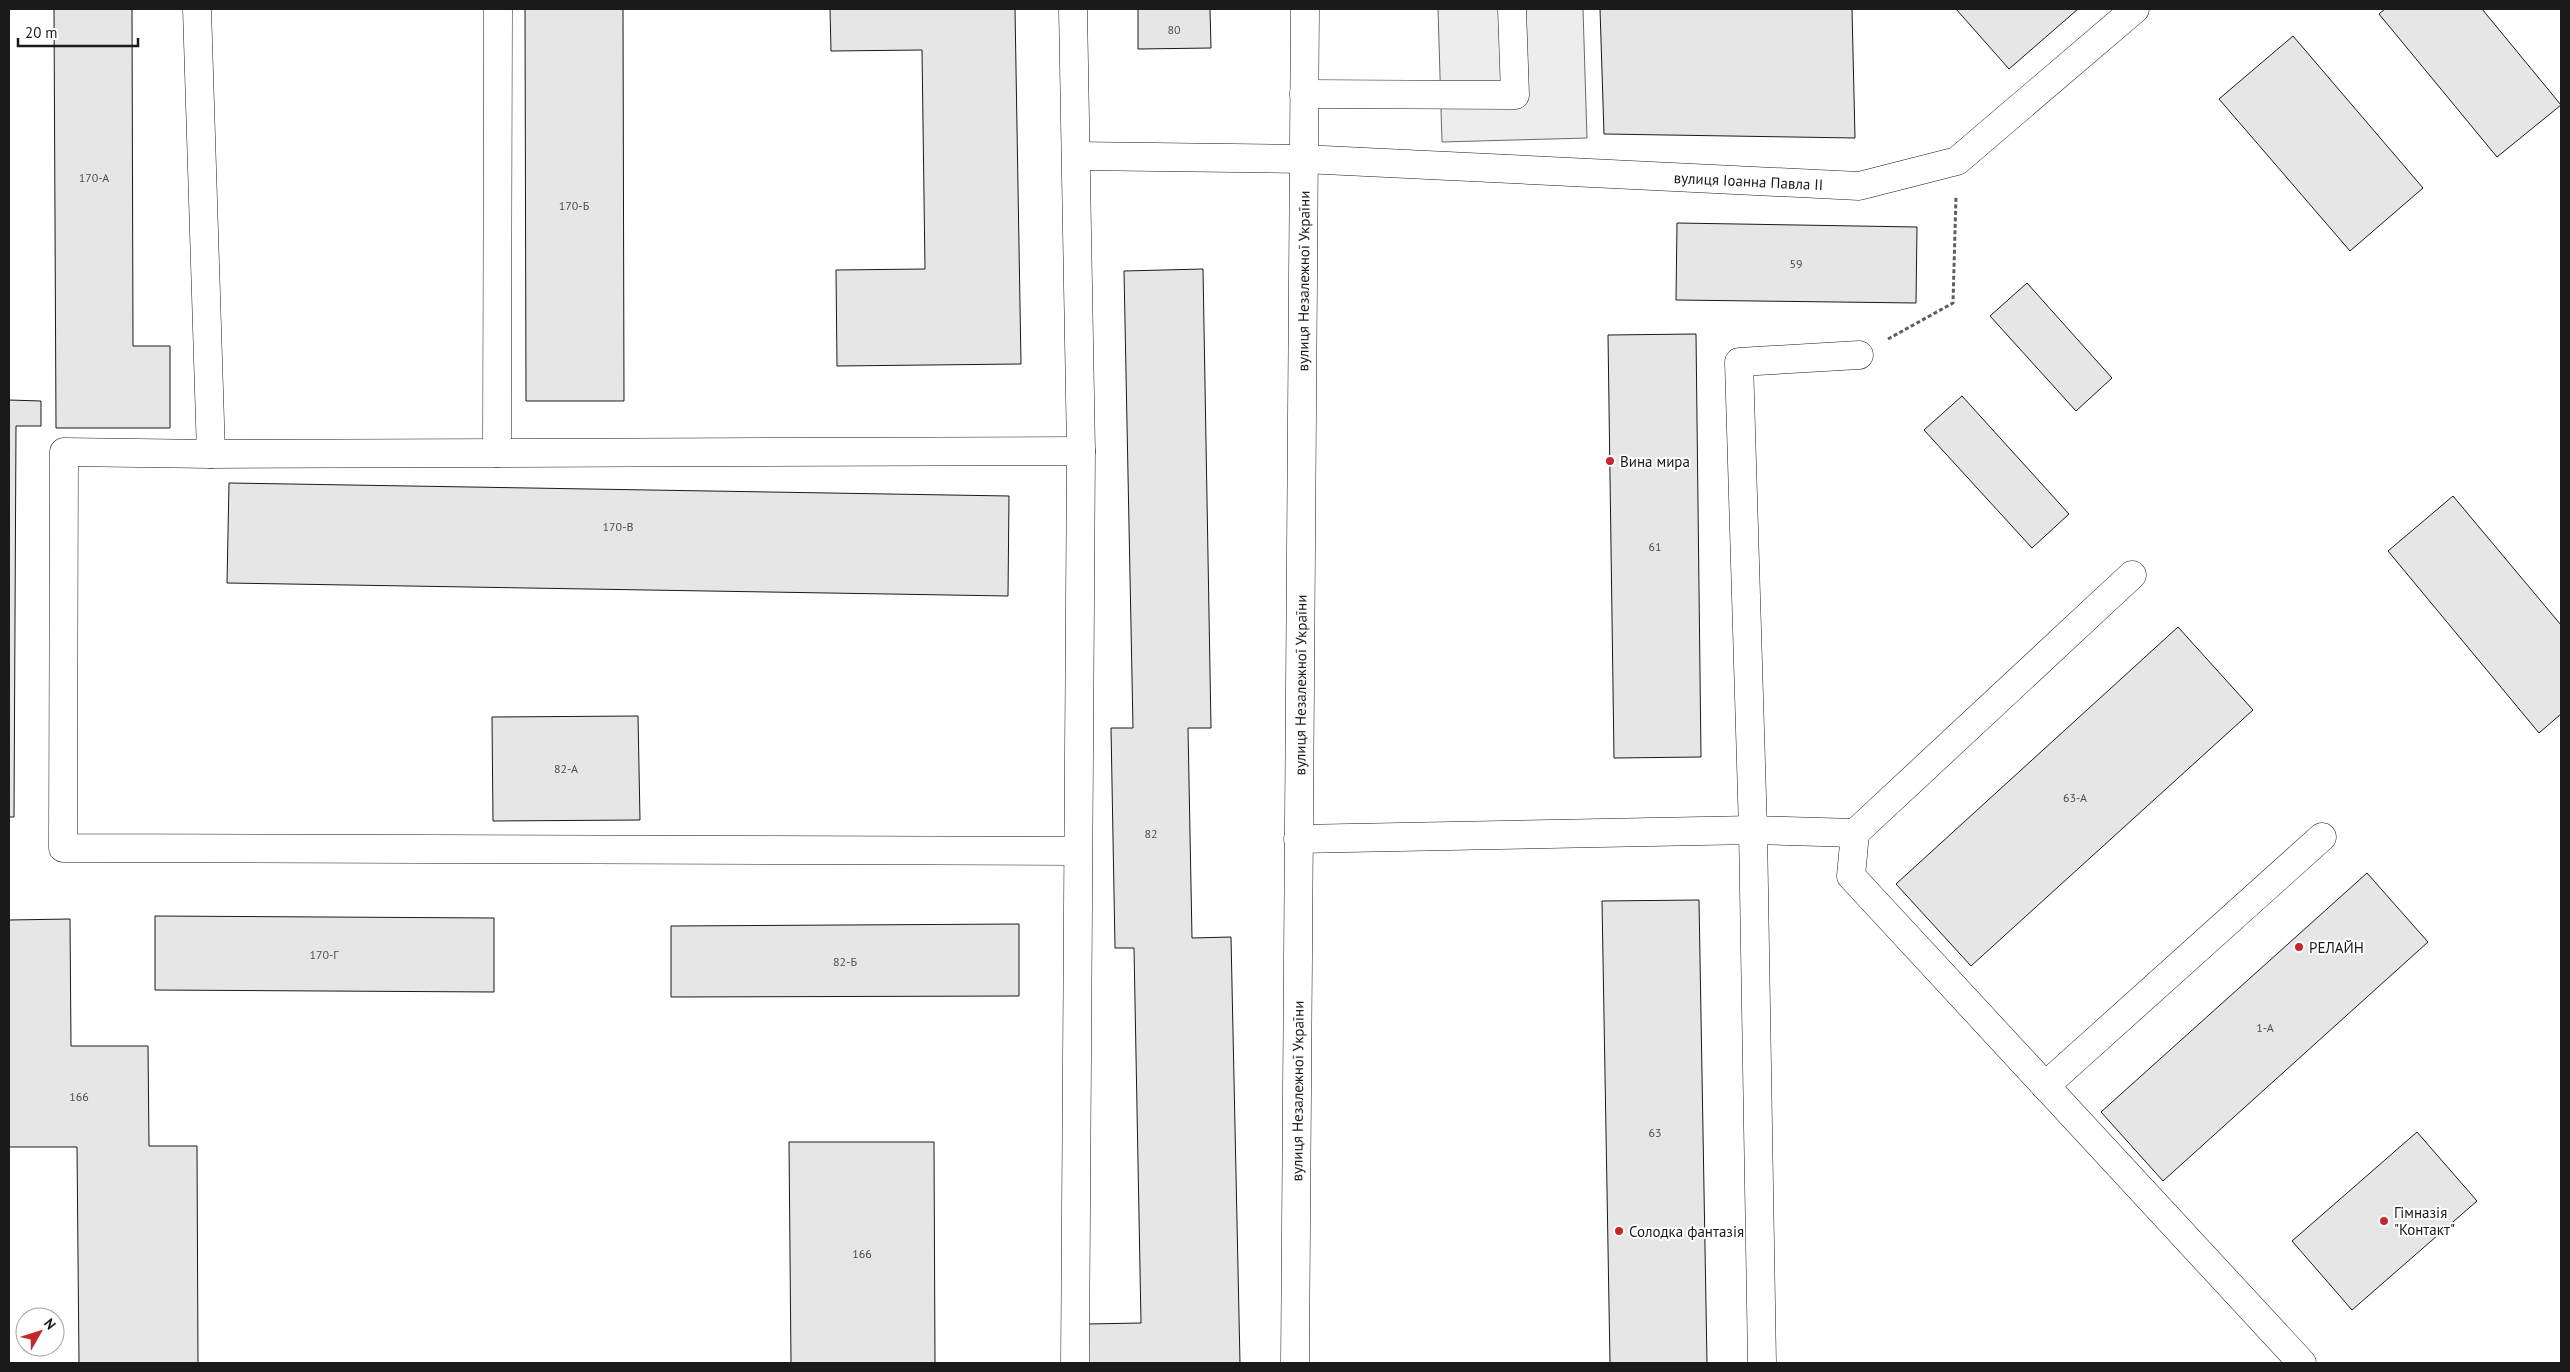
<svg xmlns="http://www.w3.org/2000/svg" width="2570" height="1372" font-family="'PT Sans',sans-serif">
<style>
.parking{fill:#ededed;stroke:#6a6a6a}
.building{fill:#e6e6e6;stroke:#1a1a1a}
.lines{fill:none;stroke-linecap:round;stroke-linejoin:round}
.minor-casing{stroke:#1a1a1a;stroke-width:29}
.path{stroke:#5f5f5f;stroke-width:3;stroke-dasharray:4 2.5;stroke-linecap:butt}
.minor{stroke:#fff;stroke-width:28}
.poi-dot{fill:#c62828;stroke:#fff;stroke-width:2}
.labels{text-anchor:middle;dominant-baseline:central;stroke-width:4;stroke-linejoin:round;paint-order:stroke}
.number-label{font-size:12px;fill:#4d4d4d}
.street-label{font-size:15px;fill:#1a1a1a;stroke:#fff}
.poi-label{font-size:15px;fill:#1a1a1a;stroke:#fff;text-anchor:start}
</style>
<rect width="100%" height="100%" fill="#fff"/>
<path class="parking" d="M1438 9H1583L1587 138 1442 142Z"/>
<path class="building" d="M54 9H132L133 346H170V428H56Z
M525 9H623L624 401H526Z
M830 9H1015L1021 364 837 366 836 270 925 269 922 50 831 51Z
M1138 9H1210L1211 48 1138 49Z
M1600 9H1852L1855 138 1604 134Z
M1956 9H2078L2009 69Z
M2385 9H2482L2561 105 2497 157 2379 14Z
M2293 36 2423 188 2350 251 2219 99Z
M1677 223 1917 227 1916 303 1676 300Z
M1203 269 1211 728H1188L1192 938 1231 937 1240 1363H1088L1087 1324 1141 1323 1134 948H1115L1111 728H1133L1124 271Z
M2027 283 2112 378 2076 411 1990 316Z
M1696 334 1701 757 1614 758 1608 335Z
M1962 396 2069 514 2032 548 1924 430Z
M9 400 41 401V426H16L14 817H9Z
M229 483 1009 496 1008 596 227 583Z
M2453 496 2561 625V714L2539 733 2388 551Z
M2178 627 2253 710 1971 966 1896 884Z
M638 716 640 820 493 821 492 717Z
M2367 873 2428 942 2163 1181 2101 1112Z
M1699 900 1707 1363H1610L1602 901Z
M155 916 494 918V992L155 990Z
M70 919 71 1046H148L149 1146H197L198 1363H79L77 1147H9V920Z
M1019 924V996L671 997V926Z
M2417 1132 2477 1201 2352 1310 2292 1241Z
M789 1142H934L935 1363H791Z"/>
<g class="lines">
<defs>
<g id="minor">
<path d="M197 9 211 454 64 452 63 848 1077 851"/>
<path d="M1073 9 1081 451 1075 1363"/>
<path d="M1304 94 1515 95 1512 9"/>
<path id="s1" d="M1077 156 1303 159 1859 186 1957 161 2135 9"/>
<path d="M1859 355 1739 362 1753 830 1855 833 2132 575"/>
<path d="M497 453 498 9"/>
<path d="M211 454 1081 451"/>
<path d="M1855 833 1851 876 2302 1363"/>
<path d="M1298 839 1753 830 1762 1363"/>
<path d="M2045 1086 2322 837"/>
<path id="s2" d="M1295 1363 1305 9"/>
</g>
</defs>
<use href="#minor" class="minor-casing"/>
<path class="path" d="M1888 339 1953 303 1956 196"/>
<use href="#minor" class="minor"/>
</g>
<g class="poi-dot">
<circle cx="1610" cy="461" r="5"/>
<circle cx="2299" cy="947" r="5"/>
<circle cx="2384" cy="1221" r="5"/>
<circle cx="1619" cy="1231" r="5"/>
</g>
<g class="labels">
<g class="number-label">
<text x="1174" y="29">80</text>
<text x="94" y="177">170-А</text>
<text x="574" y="205">170-Б</text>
<text x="1796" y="263">59</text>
<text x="618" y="526">170-В</text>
<text x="1655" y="546">61</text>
<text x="566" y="768">82-А</text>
<text x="2075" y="797">63-А</text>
<text x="1151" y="833">82</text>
<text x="324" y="954">170-Г</text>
<text x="845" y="961">82-Б</text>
<text x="2265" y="1027">1-А</text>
<text x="79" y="1096">166</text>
<text x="1655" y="1132">63</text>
<text x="862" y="1253">166</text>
</g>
<g class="street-label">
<text stroke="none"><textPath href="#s1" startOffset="672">вулиця Іоанна Павла ІІ</textPath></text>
<text stroke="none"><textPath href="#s2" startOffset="1082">вулиця Незалежної України</textPath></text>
<text stroke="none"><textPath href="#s2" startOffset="678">вулиця Незалежної України</textPath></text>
<text stroke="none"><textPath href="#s2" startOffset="272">вулиця Незалежної України</textPath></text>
</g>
<g class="poi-label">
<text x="1620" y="461">Вина мира</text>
<text x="2309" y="947">РЕЛАЙН</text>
<text x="2394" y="1212">Гімназія<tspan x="2394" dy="17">"Контакт"</tspan></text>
<text x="1629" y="1231">Солодка фантазія</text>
</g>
</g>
<rect width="2570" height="1372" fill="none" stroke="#1a1a1a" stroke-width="20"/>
<g transform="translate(40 1332) rotate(51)"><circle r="24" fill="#ffffff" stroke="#a3a3a3"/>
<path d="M0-4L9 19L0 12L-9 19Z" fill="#c62828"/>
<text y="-8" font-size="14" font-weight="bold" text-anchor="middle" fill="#1a1a1a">N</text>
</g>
<path d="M18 38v8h120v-8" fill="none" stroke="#1a1a1a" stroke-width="2.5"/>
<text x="25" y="38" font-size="15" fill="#1a1a1a" stroke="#ffffff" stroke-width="4" paint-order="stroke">20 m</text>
</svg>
